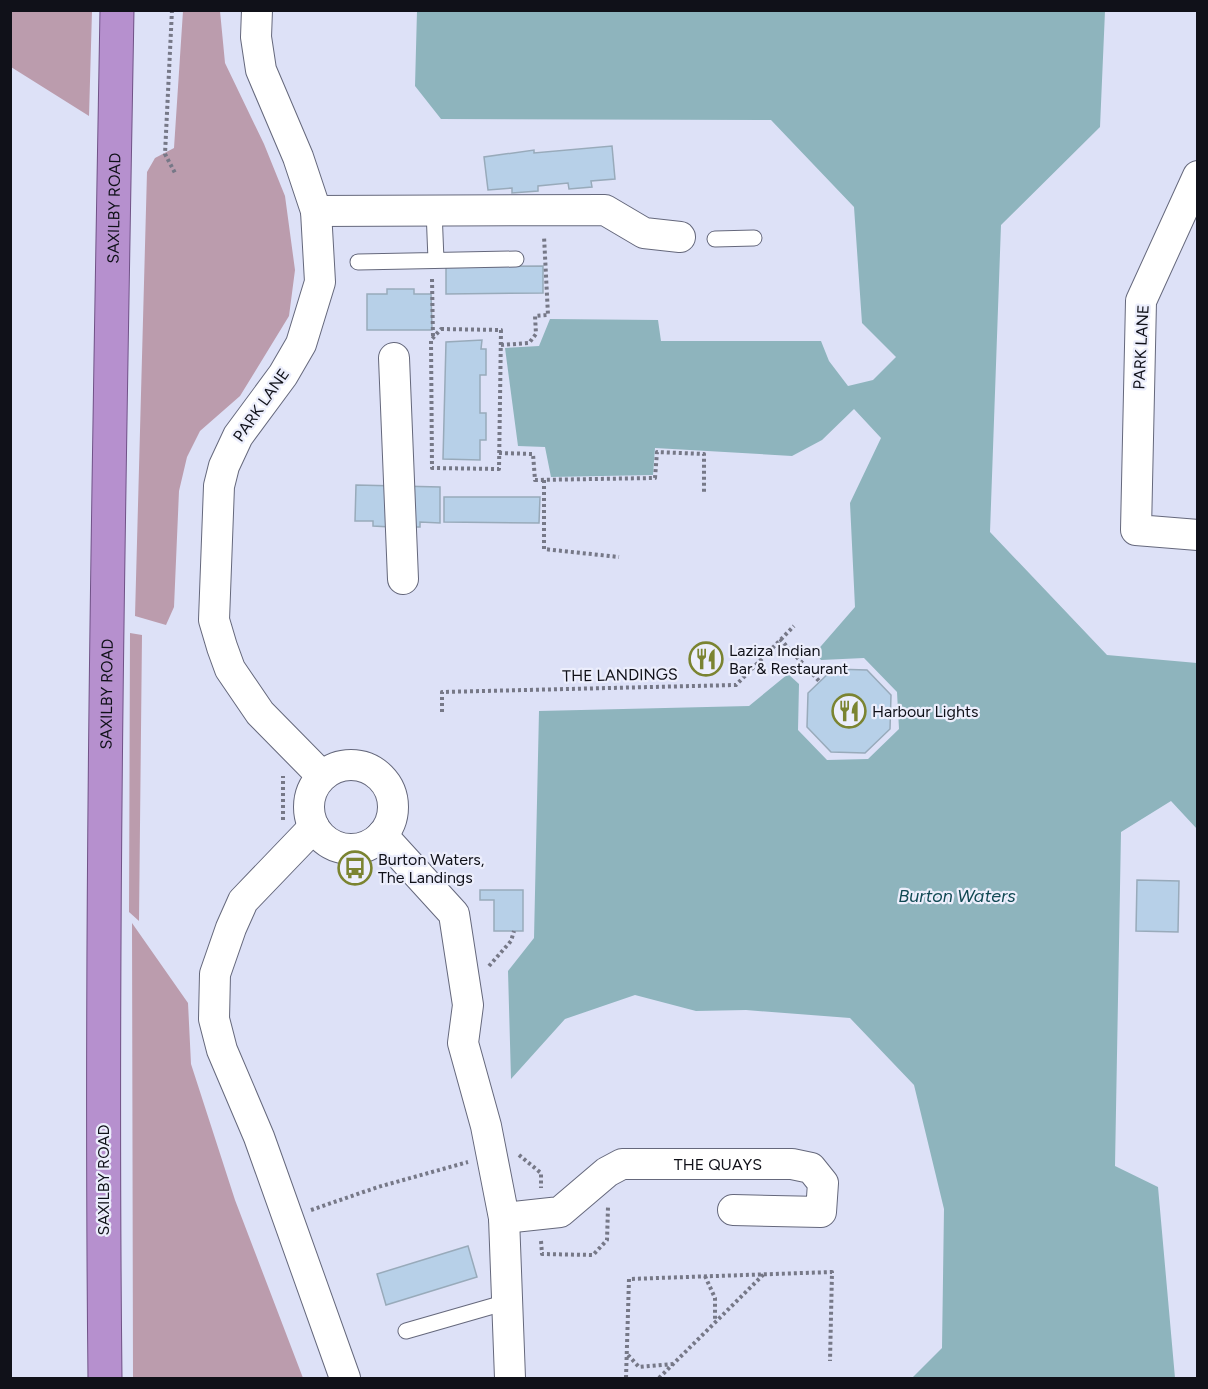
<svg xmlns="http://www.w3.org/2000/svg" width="1208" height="1389" font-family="Figtree,sans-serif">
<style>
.forest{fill:#bb9cad}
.water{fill:#8eb4bd}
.building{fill:#b7d0e8;stroke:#98aaba;stroke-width:1.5}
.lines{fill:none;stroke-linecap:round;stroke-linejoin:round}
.service-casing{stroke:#65687c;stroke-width:17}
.minor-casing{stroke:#65687c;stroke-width:32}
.trunk-casing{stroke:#705287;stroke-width:35}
.path{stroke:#767887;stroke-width:4;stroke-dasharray:3 3;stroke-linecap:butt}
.service{stroke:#fff;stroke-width:15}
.minor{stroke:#fff;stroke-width:30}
.trunk{stroke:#b690ce;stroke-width:33}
.labels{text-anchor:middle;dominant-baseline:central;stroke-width:4.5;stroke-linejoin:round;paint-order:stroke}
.street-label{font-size:16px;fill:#101119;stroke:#eceefc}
.poi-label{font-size:16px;fill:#101119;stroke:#eceefc;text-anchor:start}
.water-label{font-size:18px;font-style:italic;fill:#104953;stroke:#eceefc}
</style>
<rect width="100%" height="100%" fill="#dde1f7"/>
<path class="forest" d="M10 11H92L89 116 11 67Z
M183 11H220L225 63 264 144 285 196 295 270 289 316 240 396 200 431 187 457 179 491 174 607 166 625 135 616 147 172 155 158 174 148Z
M130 633 142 635 139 921 129 912Z
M132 923 188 1003 191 1064 235 1200 303 1378H133Z"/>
<path class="water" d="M417 11H1105L1100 127 1001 225 990 532 1107 655 1197 663V829L1171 801 1121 832 1115 1166 1158 1187 1175 1378H912L942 1348 944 1209 914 1085 850 1018 746 1010 696 1011 635 995 565 1019 511 1079 508 971 534 938 539 711 749 706 788 674 799 684 798 730 827 760 868 759 899 729 897 692 864 658 821 660 815 653 855 607 850 503 881 438 854 409 822 440 792 456 655 448 653 475 551 477 545 447 518 446 505 348 539 346 550 319 658 320 661 341H821L829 361 848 386 873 380 896 357 862 323 854 207 771 120 441 119 415 86Z"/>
<path class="building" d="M612 146 615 179 591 181 592 187 569 189 568 183 538 186V191L512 193V188L488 190 484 157 534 150V153Z
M543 266V293L446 294V267Z
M387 289H414V294H431L432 330H367V294H387Z
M482 340 481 349H486V375H480V413H486V440H480V460L443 459 446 342Z
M356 485 440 487V523L420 522V527H391L373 526V521H355Z
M444 497H540L539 523 444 522Z
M833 669 867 670 891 695 890 729 865 753 831 752 807 727 808 693Z
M1137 880 1179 881 1178 932 1136 931Z
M480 890H523V931H494V900H480Z
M468 1246 477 1277 386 1305 377 1274Z"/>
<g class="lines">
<defs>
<path id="service" d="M434 210 436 260
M715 239 754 238
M358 262 516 259
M406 1331 507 1302"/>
<g id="minor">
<path d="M257 10 256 37 261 70 298 157 316 211 320 282 301 344 283 375 238 436 224 466 219 486 214 620 222 647 230 669 260 713 322 776"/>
<path d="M1198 176 1141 301 1136 530 1198 535"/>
<path d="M316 211 605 210 644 233 680 237"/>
<path d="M394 358 403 579"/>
<circle cx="351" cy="807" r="42"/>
<path d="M314 827 243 901 231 928 215 974 214 1019 222 1050 259 1137 345 1378"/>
<path d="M382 835 454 914 468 1005 463 1043 486 1126 504 1218 510 1378"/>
<path id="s1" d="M504 1218 560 1212 607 1172 622 1164H792L811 1168 823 1183 821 1212 733 1210"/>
</g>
<g id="trunk">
<path id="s2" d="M105 1378C100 922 109 467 117 10"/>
</g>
</defs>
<use href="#service" class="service-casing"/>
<use href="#minor" class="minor-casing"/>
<use href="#trunk" class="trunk-casing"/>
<path class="path" d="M172 10 165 154 175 173
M432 279 433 337
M441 329 501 330 499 469 432 468 431 340Z
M501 345 529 343 536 334 535 316 548 315 544 236
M499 453 533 454 535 480 655 478 657 452 704 454V492
M544 480V549L619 557
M780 639 820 682
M442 712V692L736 685 794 626
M283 820V776
M489 966 511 941 514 931
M519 1155 541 1173V1188
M311 1210 378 1187 468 1162
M541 1241 542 1254 593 1255 607 1240 608 1207
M705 1276 715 1298V1322
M628 1355 639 1367 672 1364
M626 1378 629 1279 832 1272 830 1361
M659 1378 764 1274"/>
<use href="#service" class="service"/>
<use href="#minor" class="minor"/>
<use href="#trunk" class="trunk"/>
</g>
<defs>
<symbol id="restaurant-ring" viewBox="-11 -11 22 22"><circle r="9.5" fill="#eceefc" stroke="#7b8431" stroke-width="1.5"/><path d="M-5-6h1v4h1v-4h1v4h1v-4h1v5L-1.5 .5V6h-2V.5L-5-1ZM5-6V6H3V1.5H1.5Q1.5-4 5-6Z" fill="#7b8431"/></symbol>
<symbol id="bus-ring" viewBox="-11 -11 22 22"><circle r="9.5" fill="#eceefc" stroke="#7b8431" stroke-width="1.5"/><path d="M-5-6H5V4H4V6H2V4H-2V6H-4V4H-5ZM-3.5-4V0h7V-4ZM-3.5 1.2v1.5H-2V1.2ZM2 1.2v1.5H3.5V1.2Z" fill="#7b8431"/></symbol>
</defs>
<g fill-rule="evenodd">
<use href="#restaurant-ring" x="687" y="640" width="38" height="38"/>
<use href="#restaurant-ring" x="830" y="692" width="38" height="38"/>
<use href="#bus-ring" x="336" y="849" width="38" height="38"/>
</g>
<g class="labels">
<g class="street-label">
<text stroke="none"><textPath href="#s2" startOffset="1170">SAXILBY ROAD</textPath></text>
<text transform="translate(1141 347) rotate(-87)">PARK LANE</text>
<text transform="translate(261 405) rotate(-55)">PARK LANE</text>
<text transform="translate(620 675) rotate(-1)">THE LANDINGS</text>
<text stroke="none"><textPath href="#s2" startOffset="684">SAXILBY ROAD</textPath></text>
<text stroke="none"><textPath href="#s1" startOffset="231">THE QUAYS</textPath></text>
<text transform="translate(103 1180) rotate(-90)">SAXILBY ROAD</text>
</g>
<g class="poi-label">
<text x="729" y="650">Laziza Indian<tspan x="729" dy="18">Bar &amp; Restaurant</tspan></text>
<text x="872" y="711">Harbour Lights</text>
<text x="378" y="859">Burton Waters,<tspan x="378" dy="18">The Landings</tspan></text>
</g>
<g class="water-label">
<text x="957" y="896">Burton Waters</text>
</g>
</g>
<rect width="1208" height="1389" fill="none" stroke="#101119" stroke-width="24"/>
</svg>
